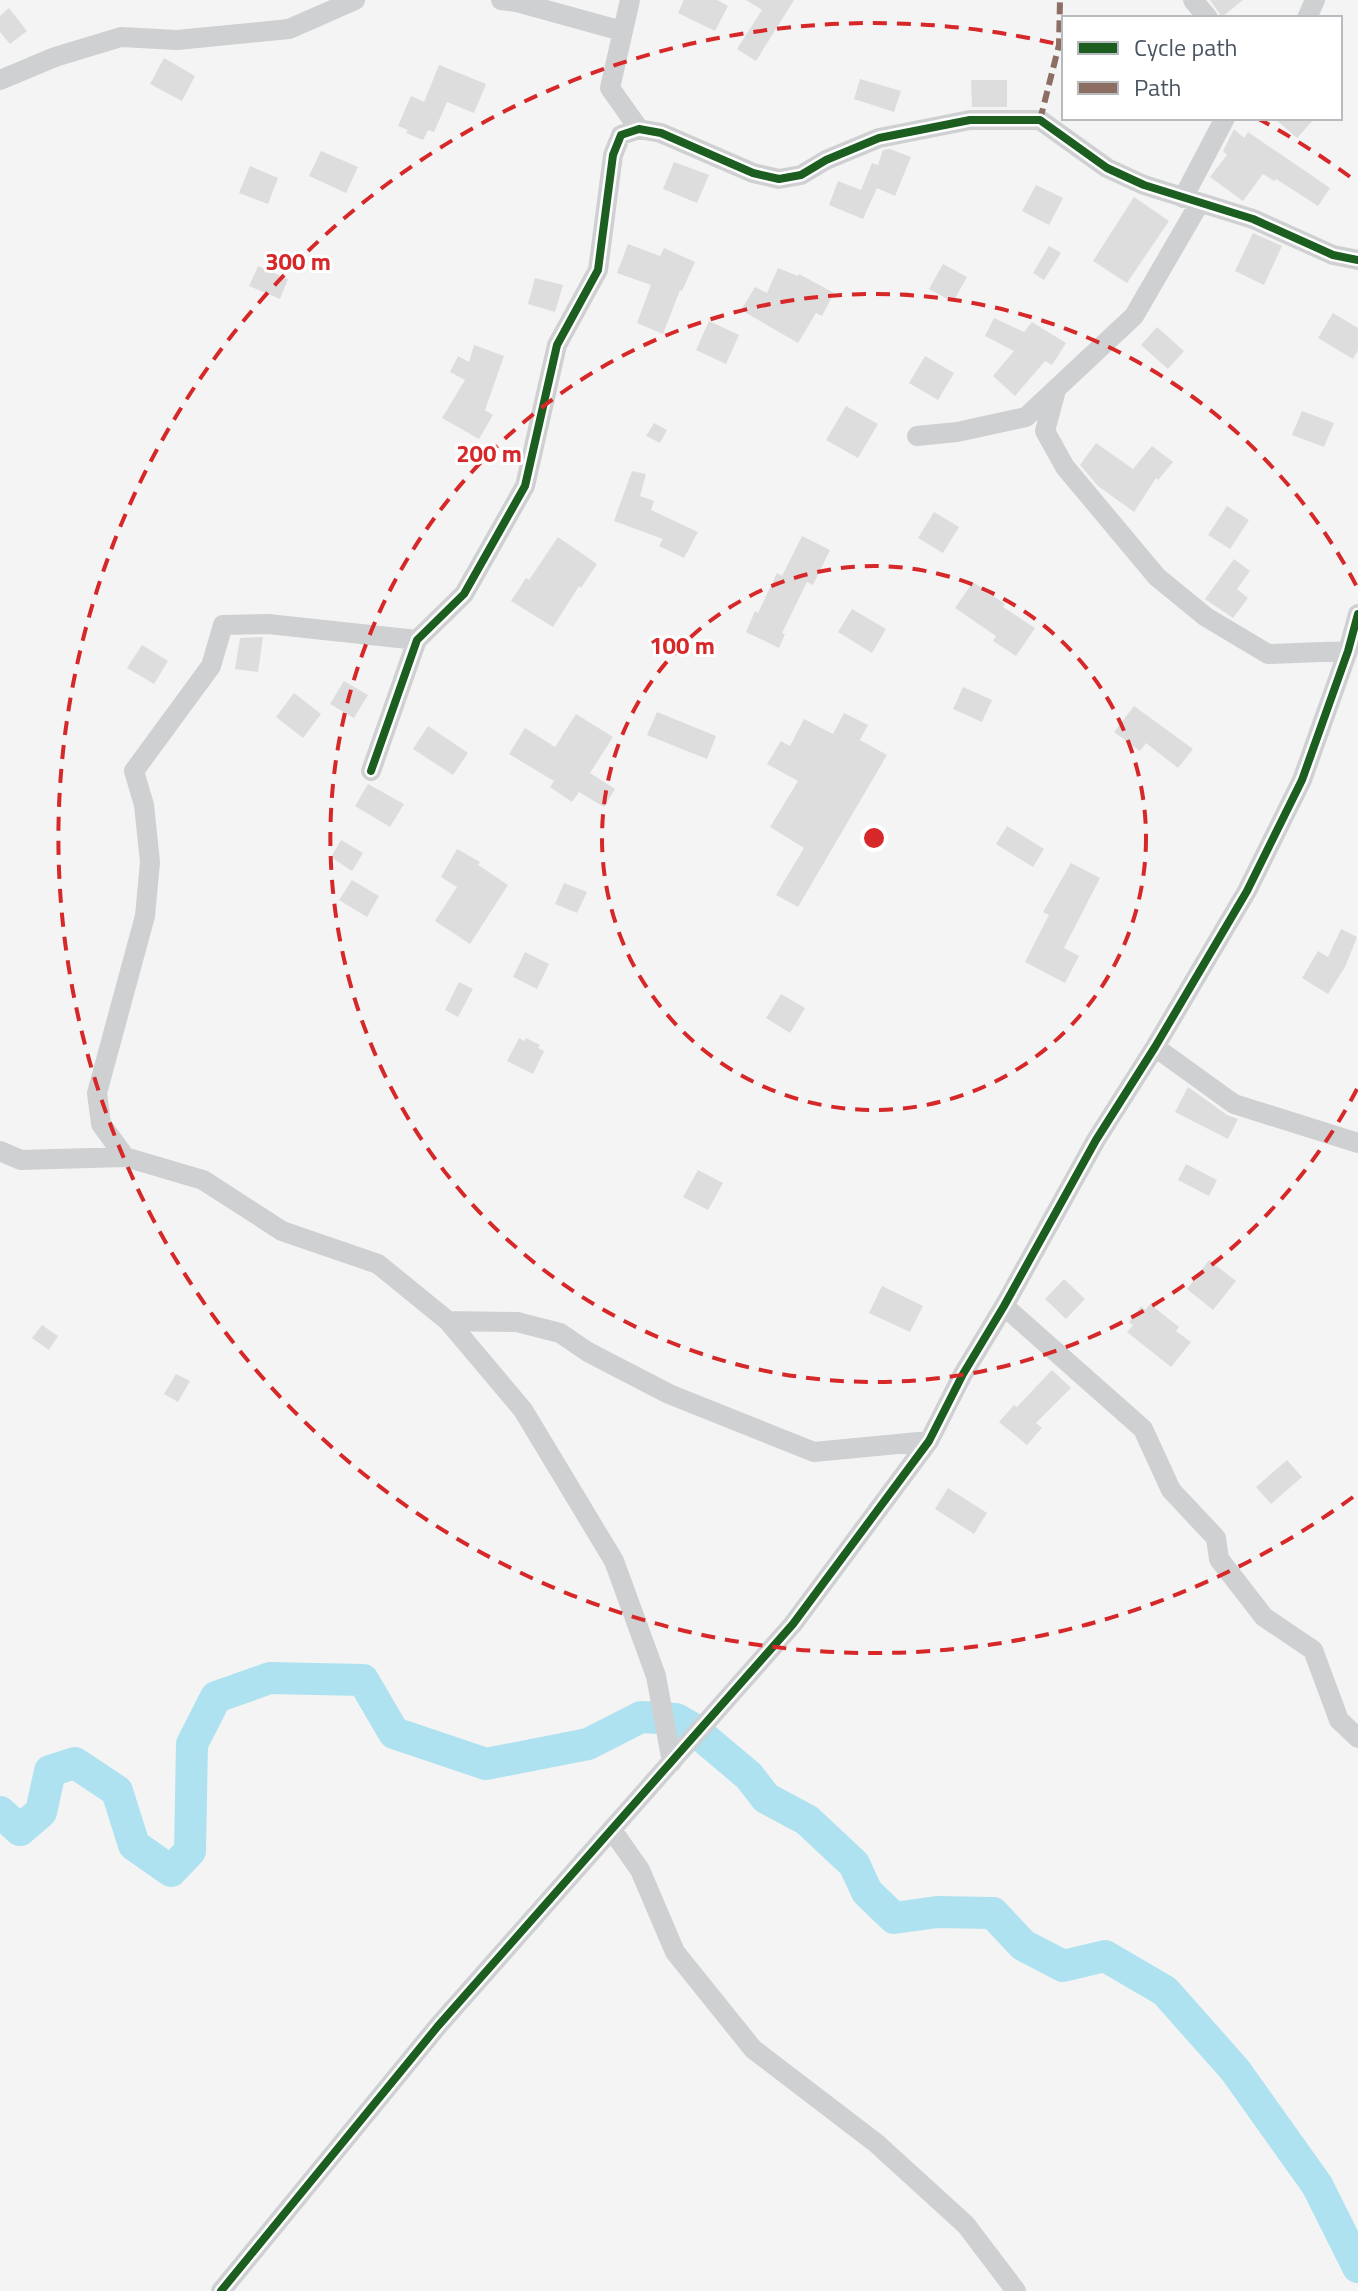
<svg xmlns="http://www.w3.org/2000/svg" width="1358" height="2291" font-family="'Titillium Web',sans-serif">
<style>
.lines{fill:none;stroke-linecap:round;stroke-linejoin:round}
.river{stroke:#aee2f0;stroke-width:32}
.building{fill:#ddddde}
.minor{stroke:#ced0d2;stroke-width:20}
.quiet{stroke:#8d6e63;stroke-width:6;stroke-dasharray:12 6;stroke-linecap:butt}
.cycleway-casing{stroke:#fff;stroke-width:13}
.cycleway{stroke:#1b5e20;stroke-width:8}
.ring{fill:none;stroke:#d62828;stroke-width:4;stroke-dasharray:14 10}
.centre{fill:#d62828;stroke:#fff;stroke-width:4}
.ring-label{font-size:24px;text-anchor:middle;font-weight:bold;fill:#d62828;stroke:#fff;stroke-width:6;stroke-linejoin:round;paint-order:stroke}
</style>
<rect width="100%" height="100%" fill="#f4f4f4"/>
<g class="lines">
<path class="river" d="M704 1738 749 1776 766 1798 807 1820 854 1864 867 1892 894 1918 937 1912 993 1913 1023 1945 1063 1966 1105 1956 1165 1991 1235 2070 1317 2185 1358 2267
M0 1812 20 1830 41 1812 50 1771 75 1763 117 1791 134 1845 171 1871 190 1851 192 1744 216 1697 270 1678 363 1680 394 1733 486 1764 588 1744 641 1717 676 1719 690 1727"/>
</g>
<path class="building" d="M684 0H717L728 6 715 31 678 13Z
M746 0H794L756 61 737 49 762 10Z
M1210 0H1243L1222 17Z
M9 8 27 31 10 44 0 32V16Z
M164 58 195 76 182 101 150 84Z
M439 65 486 84 474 113 447 102 434 132 428 130 423 140 406 133 408 130 398 126 411 96 424 102Z
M860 79 901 91 894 112 854 99Z
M971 80H1007V107H972Z
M1274 118H1315L1297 138Z
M1234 129 1244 138 1248 132 1330 188 1318 206 1276 179 1274 181 1263 174 1243 201 1210 177 1227 155 1223 151Z
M890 149 911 157 895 196 877 188 863 219 829 205 838 181 861 190 872 163 878 165 883 150Z
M321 151 358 167 346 193 309 176Z
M674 162 709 175 697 203 663 189Z
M250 166 278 178 268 204 239 193Z
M1036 185 1063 198 1049 225 1022 211Z
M1134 197 1169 221 1127 283 1093 261Z
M1253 233 1282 246 1264 285 1235 271Z
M628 244 660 256 664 248 695 262 682 291 680 290 663 334 637 323 651 285 617 273Z
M1049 246 1061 253 1044 280 1033 273Z
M943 264 967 277 953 302 929 289Z
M258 266 288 279 280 299 249 286Z
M778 268 798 276 799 274 834 293 822 316 816 313 798 343 741 310 755 287 767 293Z
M535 278 563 285 555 312 528 304Z
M1333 313 1358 328V350L1353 359 1318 338Z
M994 318 1024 332 1032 322 1066 343 1052 365 1045 361 1015 396 993 376 1014 351 985 336Z
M709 321 739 335 726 364 696 350Z
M1157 327 1184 351 1168 369 1141 345Z
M474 345 504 356 485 410 493 415 479 439 442 418 465 380 450 372 458 356 469 362Z
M925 356 954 373 938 400 909 383Z
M846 406 878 424 858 458 826 440Z
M1302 411 1334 423 1324 447 1292 435Z
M654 423 667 430 660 443 646 436Z
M1096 443 1133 469 1152 446 1173 462 1158 480 1156 478 1134 512 1098 486 1080 465Z
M632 471 646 474 640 496 654 501 651 510 698 532 684 558 659 546 663 539 614 521Z
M1227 506 1249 520 1230 549 1208 535Z
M934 512 959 527 943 553 918 538Z
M802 536 830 550 813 585 807 582 782 633 785 634 779 648 746 632 755 611 758 613 777 573 782 576Z
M558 537 597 564 581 588 579 586 553 627 511 601 526 578 529 580Z
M1234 559 1250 571 1237 589 1248 598 1233 618 1205 599Z
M973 582 1005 604 1003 607 1035 628 1016 656 993 641 996 636 955 608Z
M852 609 886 629 872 653 838 632Z
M263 637 258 672 235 669 240 638Z
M142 645 168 661 154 684 127 668Z
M344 681 368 695 354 718 330 704Z
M963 687 992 700 982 722 953 709Z
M294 693 321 714 303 738 276 717Z
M1134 706 1193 749 1178 768 1146 743 1140 751 1114 732Z
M657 712 716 736 707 759 647 735Z
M844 713 868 725 860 740 887 755 798 907 776 895 804 848 770 827 798 781 767 764 781 741 790 746 804 719 833 734Z
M576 714 613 737 590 773 615 789 604 807 579 792 572 802 550 787 554 781 509 754 525 728 555 747Z
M428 726 468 753 453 775 413 749Z
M368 784 404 804 390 827 355 806Z
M1007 826 1044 849 1033 867 996 844Z
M341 840 363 853 352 871 331 857Z
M457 849 480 862 478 865 508 885 470 944 435 921 457 887 441 877Z
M1071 863 1100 878 1064 948 1079 956 1065 983 1025 962 1049 915 1043 912Z
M352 880 379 896 367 917 339 900Z
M564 883 587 892 577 913 555 904Z
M1341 929 1357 937 1345 967 1328 994 1302 978 1318 951 1328 957Z
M525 952 549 964 537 989 513 977Z
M459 982 473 989 458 1017 445 1010Z
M781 994 805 1008 790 1033 766 1018Z
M519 1038 524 1041 526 1038 540 1045 538 1048 544 1051 533 1074 507 1061Z
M1188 1087 1227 1115 1238 1119 1228 1139 1175 1112Z
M1186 1164 1217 1180 1209 1196 1178 1180Z
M698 1170 723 1183 708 1210 683 1197Z
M1209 1260 1236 1281 1213 1310 1187 1289Z
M1064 1279 1085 1299 1066 1319 1045 1299Z
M882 1286 923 1306 910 1332 869 1313Z
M1150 1304 1179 1327 1176 1331 1191 1342 1171 1367 1127 1332 1133 1325 1129 1322 1141 1306 1145 1310Z
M42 1325 58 1336 49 1350 32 1338Z
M1052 1370 1071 1388 1036 1423 1042 1428 1027 1445 999 1422 1014 1405 1017 1407Z
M176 1374 190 1381 178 1402 164 1394Z
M1287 1460 1302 1477 1271 1504 1256 1487Z
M948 1488 987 1513 974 1534 935 1509Z"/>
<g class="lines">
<path class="minor" d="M501 0 517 2 622 31
M630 0 610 88 639 129
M1193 0 1208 18
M1307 18 1315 0
M0 80 55 57 121 37 177 40 289 29 355 0
M1183 198 1225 118
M1056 390 1045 431 1065 467 1157 577 1206 617 1268 654 1348 651
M917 436 957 432 1026 417 1134 316 1199 204
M371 771 417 640 464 594 525 486 557 345 598 270 613 155 621 135 639 129 661 133 753 173 779 179 801 175 826 160 879 138 970 120H1040L1107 168 1144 185 1253 219 1333 255 1358 260
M1155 1047 1234 1104 1358 1143
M0 1151 21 1160 125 1157 203 1180 282 1231 378 1264 448 1321 517 1322 560 1333 588 1352 669 1394 814 1452 929 1441
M125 1157 101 1124 97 1093 145 916 150 862 144 805 134 771 211 666 223 625 268 624 417 640
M1004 1306 1143 1429 1171 1490 1216 1538 1219 1559 1264 1617 1313 1650 1339 1720 1358 1738
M448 1321 523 1410 614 1561 656 1676 672 1762
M612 1830 640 1870 675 1952 753 2049 876 2143 966 2225 1016 2291
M221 2291 438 2026 793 1624 929 1441 963 1374 1004 1306 1096 1140 1155 1047 1247 891 1302 780 1348 651 1358 614"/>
<path class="quiet" d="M1040 120 1059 45 1060 0"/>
<defs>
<path id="cycleway" d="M371 771 417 640 464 594 525 486 557 345 598 270 613 155 621 135 639 129 661 133 753 173 779 179 801 175 826 160 879 138 970 120H1040L1107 168 1144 185 1253 219 1333 255 1358 260
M221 2291 438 2026 793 1624 929 1441 963 1374 1004 1306 1096 1140 1155 1047 1247 891 1302 780 1348 651 1358 614"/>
</defs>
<use href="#cycleway" class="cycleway-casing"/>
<use href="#cycleway" class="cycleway"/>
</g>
<g class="ring">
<circle cx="874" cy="838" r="272"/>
<path d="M1357 1089A544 544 0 1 1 1357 587"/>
<path d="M1353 1497A815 815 0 1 1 1057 44M1257 118A815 815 0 0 1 1353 179"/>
</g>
<circle cx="874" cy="838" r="12" class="centre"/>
<g class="ring-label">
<text x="298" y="270">300 m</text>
<text x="489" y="462">200 m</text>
<text x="682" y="654">100 m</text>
</g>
<rect x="1062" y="16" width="280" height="104" fill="#ffffff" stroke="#b7bbc0" stroke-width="2"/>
<rect x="1078" y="42" width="40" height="12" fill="#1b5e20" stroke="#b7bbc0" stroke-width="2"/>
<text x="1134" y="56" font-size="24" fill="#4a5661">Cycle path</text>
<rect x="1078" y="82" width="40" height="12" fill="#8d6e63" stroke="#b7bbc0" stroke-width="2"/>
<text x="1134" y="96" font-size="24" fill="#4a5661">Path</text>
</svg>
